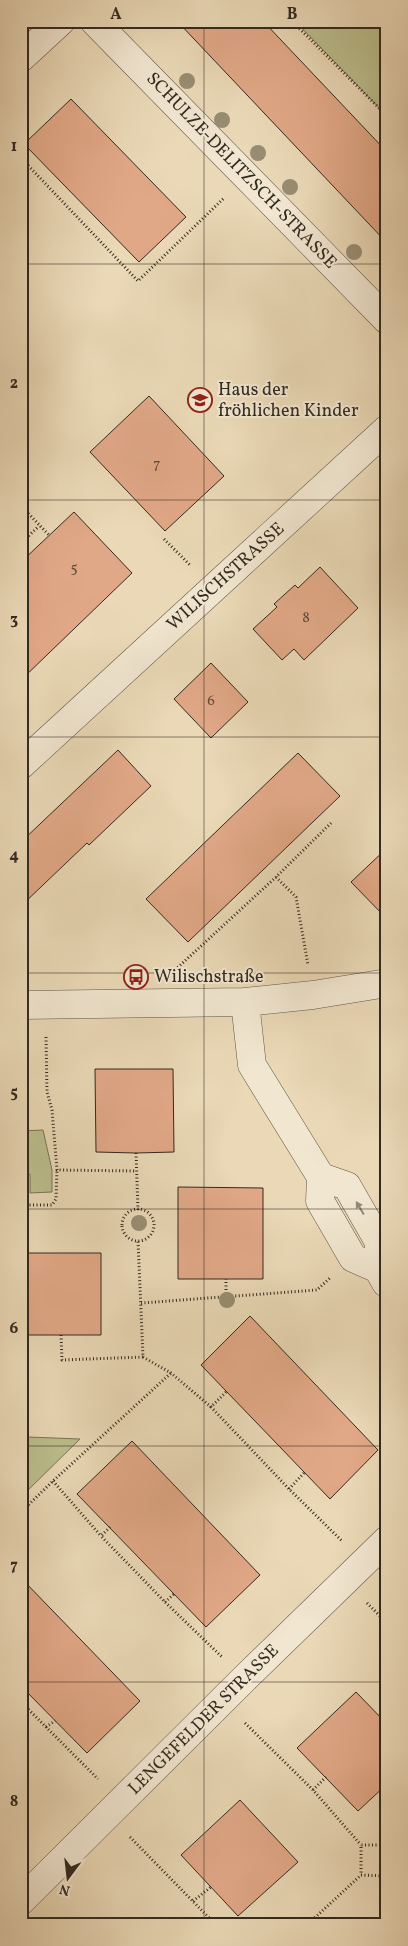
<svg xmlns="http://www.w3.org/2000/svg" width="408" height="1946" font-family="Vollkorn,serif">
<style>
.green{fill:#bbbd8b;stroke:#767456}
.building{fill:#e1a887;stroke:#322a20}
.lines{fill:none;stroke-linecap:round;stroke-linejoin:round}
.minor-casing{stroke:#605646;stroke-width:29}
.path{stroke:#322a20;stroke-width:3;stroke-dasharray:1 2.5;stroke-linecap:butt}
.minor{stroke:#f1e6d0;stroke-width:28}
.tree{fill:#988d72}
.oneway{fill:#928878}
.grid{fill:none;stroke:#322a20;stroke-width:1;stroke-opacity:0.55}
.labels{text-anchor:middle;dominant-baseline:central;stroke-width:4;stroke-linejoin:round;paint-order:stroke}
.number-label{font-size:15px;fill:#5e4a3a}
.street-label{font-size:18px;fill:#322a20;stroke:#f1e6d0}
.poi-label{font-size:18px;fill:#322a20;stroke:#f1e6d0;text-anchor:start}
.neatline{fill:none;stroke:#322a20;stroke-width:2}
.grid-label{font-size:16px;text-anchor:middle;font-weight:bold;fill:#322a20}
</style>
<rect width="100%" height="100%" fill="#ead8b6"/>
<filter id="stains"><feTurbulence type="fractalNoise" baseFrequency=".004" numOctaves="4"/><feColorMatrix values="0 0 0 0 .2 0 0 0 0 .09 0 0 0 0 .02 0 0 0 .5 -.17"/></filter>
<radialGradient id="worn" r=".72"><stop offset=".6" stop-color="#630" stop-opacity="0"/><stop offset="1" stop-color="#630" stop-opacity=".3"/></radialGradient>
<path class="green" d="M295 21H387V116Z
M43 1130 52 1170V1192L30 1193V1174H21V1131Z
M28 1437 80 1439 23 1495 21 1445Z"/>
<path class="building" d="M177 21H263L387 152V243Z
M71 99 186 217 139 262 24 144Z
M149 396 224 476 165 531 90 452Z
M74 512 132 573 21 680V562Z
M320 567 358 608 304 660 294 649 282 660 253 629 277 607 274 604 295 585 298 588Z
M211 663 248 702 211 738 174 699Z
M118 750 151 786 89 845 87 843 21 906V842Z
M298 753 340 796 188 942 146 899Z
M387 848V919L351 882Z
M95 1069H173L174 1152 136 1153 96 1152Z
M178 1187 263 1188V1279H178Z
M23 1253H101V1335H24Z
M250 1316 378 1450 330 1499 201 1365Z
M132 1441 260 1575 206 1627 77 1494Z
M21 1578 140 1701 87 1753 21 1686Z
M356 1692 387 1724V1784L358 1811 297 1748Z
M240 1800 298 1862 238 1916 181 1855Z"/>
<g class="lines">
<defs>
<path id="minor" d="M94 21 387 320
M21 58 61 21
M21 765 387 429
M245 1002 252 1065 321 1177 347 1186 379 1242 378 1269
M21 1005 245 1002 313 995 387 983
M321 1177 320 1201 353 1258 378 1269 386 1283
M21 1901 244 1679 387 1540"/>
</defs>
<use href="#minor" class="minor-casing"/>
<path class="path" d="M292 21 387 116
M21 158 138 281 224 198
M21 506 49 535
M164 539 190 565
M21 543 39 526
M276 877 296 897 308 965
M175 970 276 877 331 823
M46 1037 47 1092 52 1110 57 1170 136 1171
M136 1153 138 1210
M26 1205H52L56 1199 57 1170
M122 1225a16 16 0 1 1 32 0a16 16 0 1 1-32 0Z
M226 1297V1279
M141 1303 317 1290 330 1278
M61 1335 62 1360 143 1357 138 1241
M143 1357 171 1373 211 1407
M226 1392 211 1407 289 1489 342 1541
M53 1481 101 1536
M289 1489 304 1473
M21 1512 53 1481 171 1373
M110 1527 101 1536 165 1602 222 1657
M165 1602 174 1594
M367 1603 387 1623
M21 1702 98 1779
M245 1723 313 1790 361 1845
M46 1727 55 1721
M313 1790 326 1777
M130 1837 216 1925
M387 1845H361V1875L387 1876
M193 1901 211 1887
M307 1925 361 1875"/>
<use href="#minor" class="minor"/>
</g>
<g class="tree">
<circle cx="187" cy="81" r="8"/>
<circle cx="222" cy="120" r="8"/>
<circle cx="258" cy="153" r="8"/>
<circle cx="290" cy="187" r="8"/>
<circle cx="354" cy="252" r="8"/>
<circle cx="139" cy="1223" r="8"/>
<circle cx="227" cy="1300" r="8"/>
</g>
<defs><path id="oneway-solid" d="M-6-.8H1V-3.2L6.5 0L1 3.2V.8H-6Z" transform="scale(1.25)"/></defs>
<use class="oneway" href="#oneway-solid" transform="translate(360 1208) rotate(-121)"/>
<path class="grid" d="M204 21V1925M21 264H387M21 500H387M21 737H387M21 973H387M21 1209H387M21 1446H387M21 1682H387"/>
<defs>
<symbol id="school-ring" viewBox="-11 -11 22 22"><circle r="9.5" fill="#f1e6d0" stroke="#8f2418" stroke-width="1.5"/><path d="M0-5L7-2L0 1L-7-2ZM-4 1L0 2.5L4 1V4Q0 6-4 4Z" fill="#8f2418"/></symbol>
<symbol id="bus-ring" viewBox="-11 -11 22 22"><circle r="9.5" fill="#f1e6d0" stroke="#8f2418" stroke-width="1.5"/><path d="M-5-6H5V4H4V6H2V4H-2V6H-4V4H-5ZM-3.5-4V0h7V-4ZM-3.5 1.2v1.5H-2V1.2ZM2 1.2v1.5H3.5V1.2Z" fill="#8f2418"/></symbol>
</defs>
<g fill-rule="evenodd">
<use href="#school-ring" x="186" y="386" width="28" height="28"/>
<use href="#bus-ring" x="122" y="963" width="28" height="28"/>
</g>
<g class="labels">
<g class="number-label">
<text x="157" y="464">7</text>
<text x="74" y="568">5</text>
<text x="306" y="618">8</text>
<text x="211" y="701">6</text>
</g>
<g class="street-label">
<text transform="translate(241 171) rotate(46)">SCHULZE-DELITZSCH-STRASSE</text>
<text transform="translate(226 577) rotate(-42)">WILISCHSTRASSE</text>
<text transform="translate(204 1720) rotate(-45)">LENGEFELDER STRASSE</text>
</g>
<g class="poi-label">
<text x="218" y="390">Haus der<tspan x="218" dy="21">fröhlichen Kinder</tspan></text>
<text x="154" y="977">Wilischstraße</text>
</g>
</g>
<rect width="408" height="1946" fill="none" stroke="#ead8b6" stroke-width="55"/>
<g transform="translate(68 1878) rotate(195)" stroke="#f1e6d0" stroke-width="4" paint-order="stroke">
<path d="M0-4L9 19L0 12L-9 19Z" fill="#322a20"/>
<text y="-8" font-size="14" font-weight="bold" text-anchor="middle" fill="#322a20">N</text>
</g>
<rect x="28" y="28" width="352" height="1890" class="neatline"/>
<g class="grid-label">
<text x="116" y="19">A</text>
<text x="292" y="19">B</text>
<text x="14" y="151">1</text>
<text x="14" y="388">2</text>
<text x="14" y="624">3</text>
<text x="14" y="860">4</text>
<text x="14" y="1097">5</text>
<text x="14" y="1333">6</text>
<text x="14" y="1570">7</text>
<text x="14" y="1806">8</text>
</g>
<rect width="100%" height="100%" filter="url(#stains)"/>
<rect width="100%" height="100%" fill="url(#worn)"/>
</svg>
